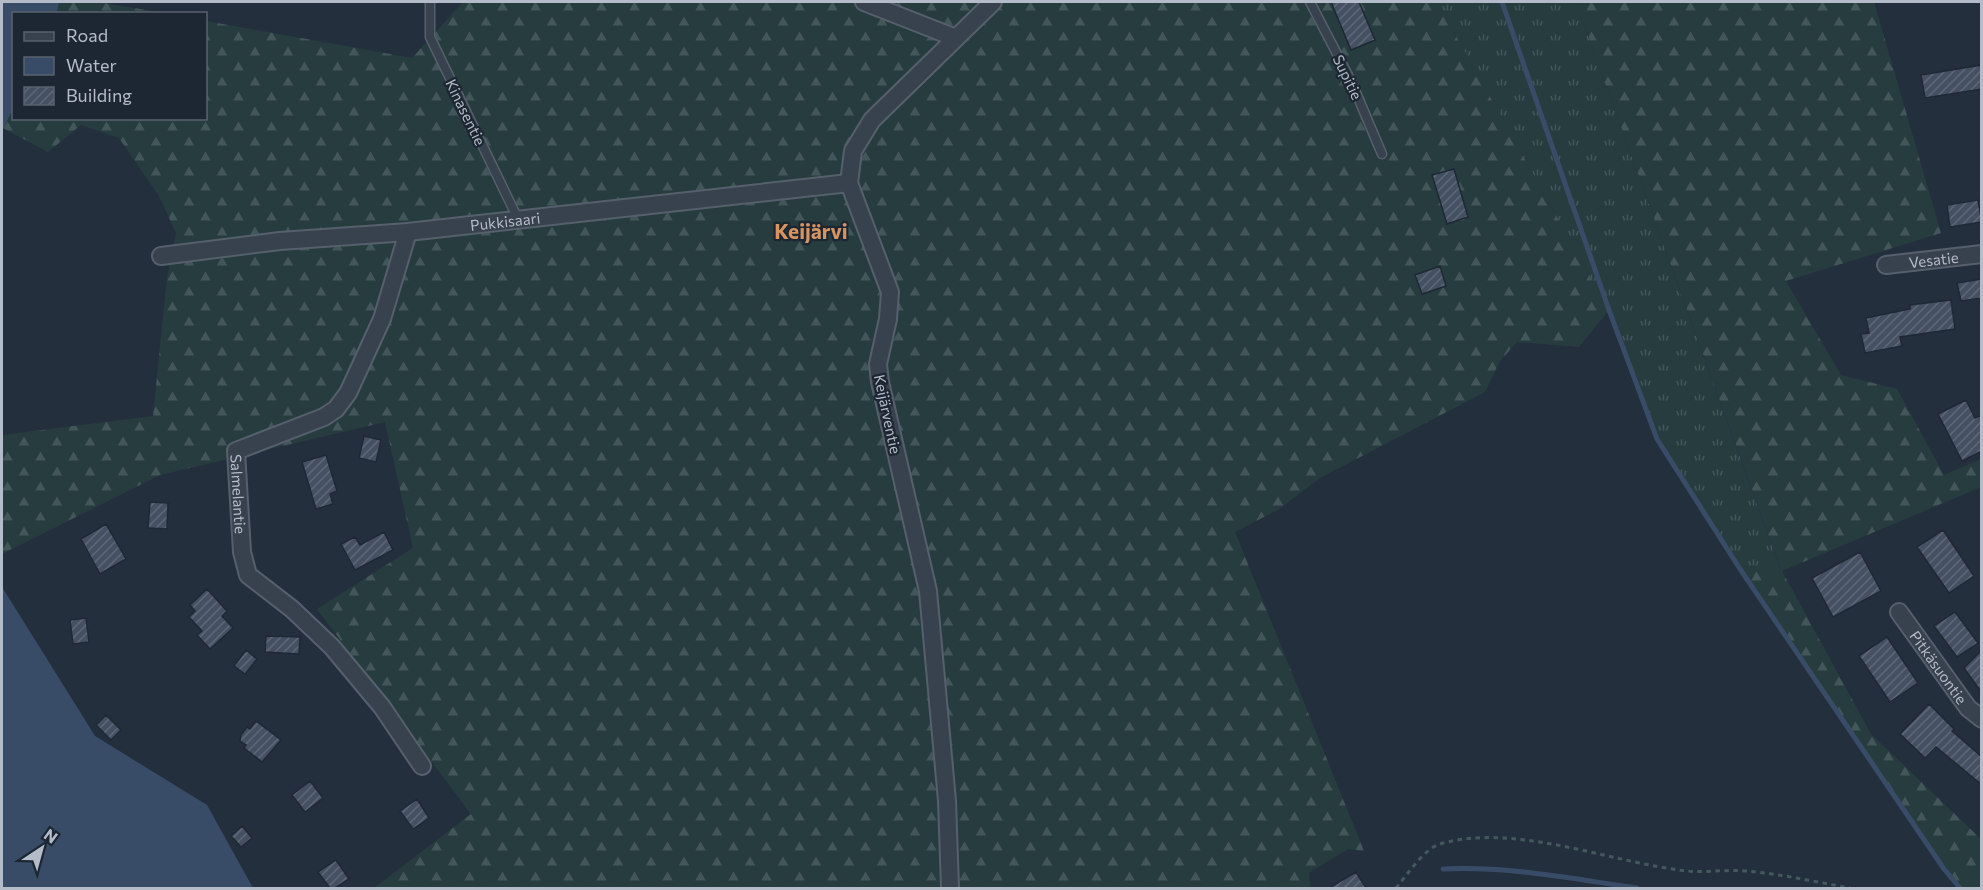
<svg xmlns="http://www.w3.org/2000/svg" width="1983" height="890" font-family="Commissioner,sans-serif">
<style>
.grass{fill:url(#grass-tufts)}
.forest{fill:url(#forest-firs)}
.water{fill:#394c67}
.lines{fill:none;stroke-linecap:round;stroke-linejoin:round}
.stream{stroke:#394c67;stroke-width:5}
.building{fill:url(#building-hatch);stroke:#1f2835;stroke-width:1.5}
.service-casing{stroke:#565f6c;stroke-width:11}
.minor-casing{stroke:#565f6c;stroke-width:20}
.path{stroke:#44595c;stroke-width:3;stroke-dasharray:4.5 4.5;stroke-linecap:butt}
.service{stroke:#38414e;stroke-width:8}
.minor{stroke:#38414e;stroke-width:16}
.labels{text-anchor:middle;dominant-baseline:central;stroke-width:4.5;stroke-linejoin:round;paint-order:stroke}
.street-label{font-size:15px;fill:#b4bcc9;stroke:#1d2633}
.district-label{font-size:21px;font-weight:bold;fill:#d59563;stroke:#1d2633}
</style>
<defs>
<pattern id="grass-tufts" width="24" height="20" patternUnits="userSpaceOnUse" patternTransform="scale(1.5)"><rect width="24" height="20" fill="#263c3f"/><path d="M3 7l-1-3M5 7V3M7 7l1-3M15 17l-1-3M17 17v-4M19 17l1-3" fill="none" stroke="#435659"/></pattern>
<pattern id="forest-firs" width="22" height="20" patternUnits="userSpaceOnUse" patternTransform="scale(1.5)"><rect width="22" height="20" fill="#263c3f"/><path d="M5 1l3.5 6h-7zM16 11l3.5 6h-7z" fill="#435659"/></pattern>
<pattern id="building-hatch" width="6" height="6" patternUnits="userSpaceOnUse" patternTransform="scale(1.5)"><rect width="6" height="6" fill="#455162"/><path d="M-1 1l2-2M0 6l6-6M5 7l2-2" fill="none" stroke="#5d6877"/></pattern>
</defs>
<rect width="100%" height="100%" fill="#242f3e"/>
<path class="grass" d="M1437 2H1576L1781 571 1740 569 1657 439 1609 310Z"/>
<path class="forest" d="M59 2H98L164 13 57 14Z
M463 2H1437L1609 310 1579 347 1517 342 1500 361 1485 392 1320 478 1279 509 1235 532 1364 851 1348 849 1309 873 1310 888H374L471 814 317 609 413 548 385 422 160 475 2 554V435L153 416 167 277 176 233 159 196 119 138 81 125 48 152 3 128 13 109 14 118H206V21L412 58Z
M1576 2H1874L1941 233 1786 281 1841 375 1897 389 1944 475 1981 459V487L1782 571 1871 734 1981 839V888H1960L1944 869 1740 569 1781 570Z"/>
<path class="water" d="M2 2H59L57 13 14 14 13 109 2 131Z
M2 587 95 736 207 805 253 888H2Z"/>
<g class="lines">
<path class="stream" d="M1502 2 1609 310 1657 439 1740 569 1944 869 1960 888
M1443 869C1509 866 1573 879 1637 888"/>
</g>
<path class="building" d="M1331 2H1359L1375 40 1351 50Z
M1982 65V89L1925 98 1921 75Z
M1454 169 1468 217 1447 224 1432 175Z
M1978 200 1982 222 1950 227 1947 205Z
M1440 266 1446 286 1422 294 1415 275Z
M1982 279V298L1961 301 1957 283Z
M1951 300 1955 329 1900 337 1902 346 1865 353 1861 334 1869 333 1866 318 1910 309V305Z
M1966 400 1975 418 1982 415V451L1962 461 1938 414Z
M364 436 381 440 376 462 359 458Z
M326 455 337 491 330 494 333 504 316 509 302 462Z
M150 502 168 503 167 529 148 528Z
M106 524 126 559 100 574 81 539Z
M1943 530 1974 576 1949 593 1917 547Z
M384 532 393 550 355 570 341 544 355 537 360 545Z
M1860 552 1881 591 1833 617 1812 578Z
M207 589 227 611 222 616 233 628 210 649 197 635 202 631 189 617 195 611 190 605Z
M1955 612 1978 643 1957 657 1934 626Z
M86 618 89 642 73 644 70 620Z
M266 636 300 637 299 654 265 652Z
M1887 637 1918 683 1890 702 1859 656Z
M246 650 257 659 245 674 234 666Z
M1982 650V693L1964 668Z
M1929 704 1954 729 1952 731 1982 757V785L1936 747 1925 758 1900 734Z
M106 715 121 730 111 740 96 725Z
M256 721 281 740 262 762 244 748 246 745 240 741 241 735 247 727 250 729Z
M310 781 323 798 305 812 292 795Z
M417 799 429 818 413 829 400 811Z
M242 826 252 838 241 847 231 836Z
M336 860 349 879 335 888H330L318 872Z
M1356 872 1366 888H1329Z"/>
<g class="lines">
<defs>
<path id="service" d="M430 2V37L518 219
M1310 2 1351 81 1382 154"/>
<g id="minor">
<path d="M864 2 956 38"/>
<path id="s1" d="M408 232 382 319 348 393 336 409 324 417 236 451 242 552 248 575 292 609 332 647 382 707 422 766"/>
<path id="s2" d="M161 256 280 241 408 232 849 183"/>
<path id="s3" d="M1886 265 1982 254"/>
<path id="s4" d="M1899 612 1968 708 1982 719"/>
<path d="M950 888 947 801 928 591 880 382 878 364 888 319 890 292 849 183 853 151 872 120 993 2"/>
</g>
</defs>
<use href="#service" class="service-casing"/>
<use href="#minor" class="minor-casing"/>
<path class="path" d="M1396 888C1407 875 1424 849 1440 844 1515 822 1612 863 1687 871 1707 873 1727 869 1747 871 1781 874 1816 882 1850 888"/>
<use href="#service" class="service"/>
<use href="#minor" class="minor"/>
</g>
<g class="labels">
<g class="street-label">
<text transform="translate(1348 77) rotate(64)">Supitie</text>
<text transform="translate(466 112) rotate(64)">Kinasentie</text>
<text stroke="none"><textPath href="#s2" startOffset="346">Pukkisaari</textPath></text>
<text stroke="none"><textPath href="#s3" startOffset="48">Vesatie</textPath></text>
<text transform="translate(888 414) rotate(78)">Keijärventie</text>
<text stroke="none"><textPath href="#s1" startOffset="344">Salmelantie</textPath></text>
<text stroke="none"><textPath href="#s4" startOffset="68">Pitkäsuontie</textPath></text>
</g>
<g class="district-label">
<text x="811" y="230">Keijärvi</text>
</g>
</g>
<rect width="1983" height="890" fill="none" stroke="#b4bcc9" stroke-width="6"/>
<rect x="12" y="12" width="195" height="108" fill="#1d2633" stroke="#59626f" stroke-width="1.5"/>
<rect x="24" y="32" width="30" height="9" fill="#38414e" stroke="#59626f" stroke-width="1.5"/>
<text x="66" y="42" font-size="18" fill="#b4bcc9">Road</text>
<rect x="24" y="57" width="30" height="18" fill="#394c67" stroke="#59626f" stroke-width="1.5"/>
<text x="66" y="72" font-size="18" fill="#b4bcc9">Water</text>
<rect x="24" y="87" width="30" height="18" fill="url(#building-hatch)" stroke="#59626f" stroke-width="1.5"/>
<text x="66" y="102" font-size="18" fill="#b4bcc9">Building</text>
<g transform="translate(42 848) rotate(36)" stroke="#1d2633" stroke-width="4.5" paint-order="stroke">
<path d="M0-4.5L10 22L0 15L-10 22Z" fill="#b4bcc9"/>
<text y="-9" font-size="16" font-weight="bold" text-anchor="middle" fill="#b4bcc9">N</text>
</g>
</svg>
